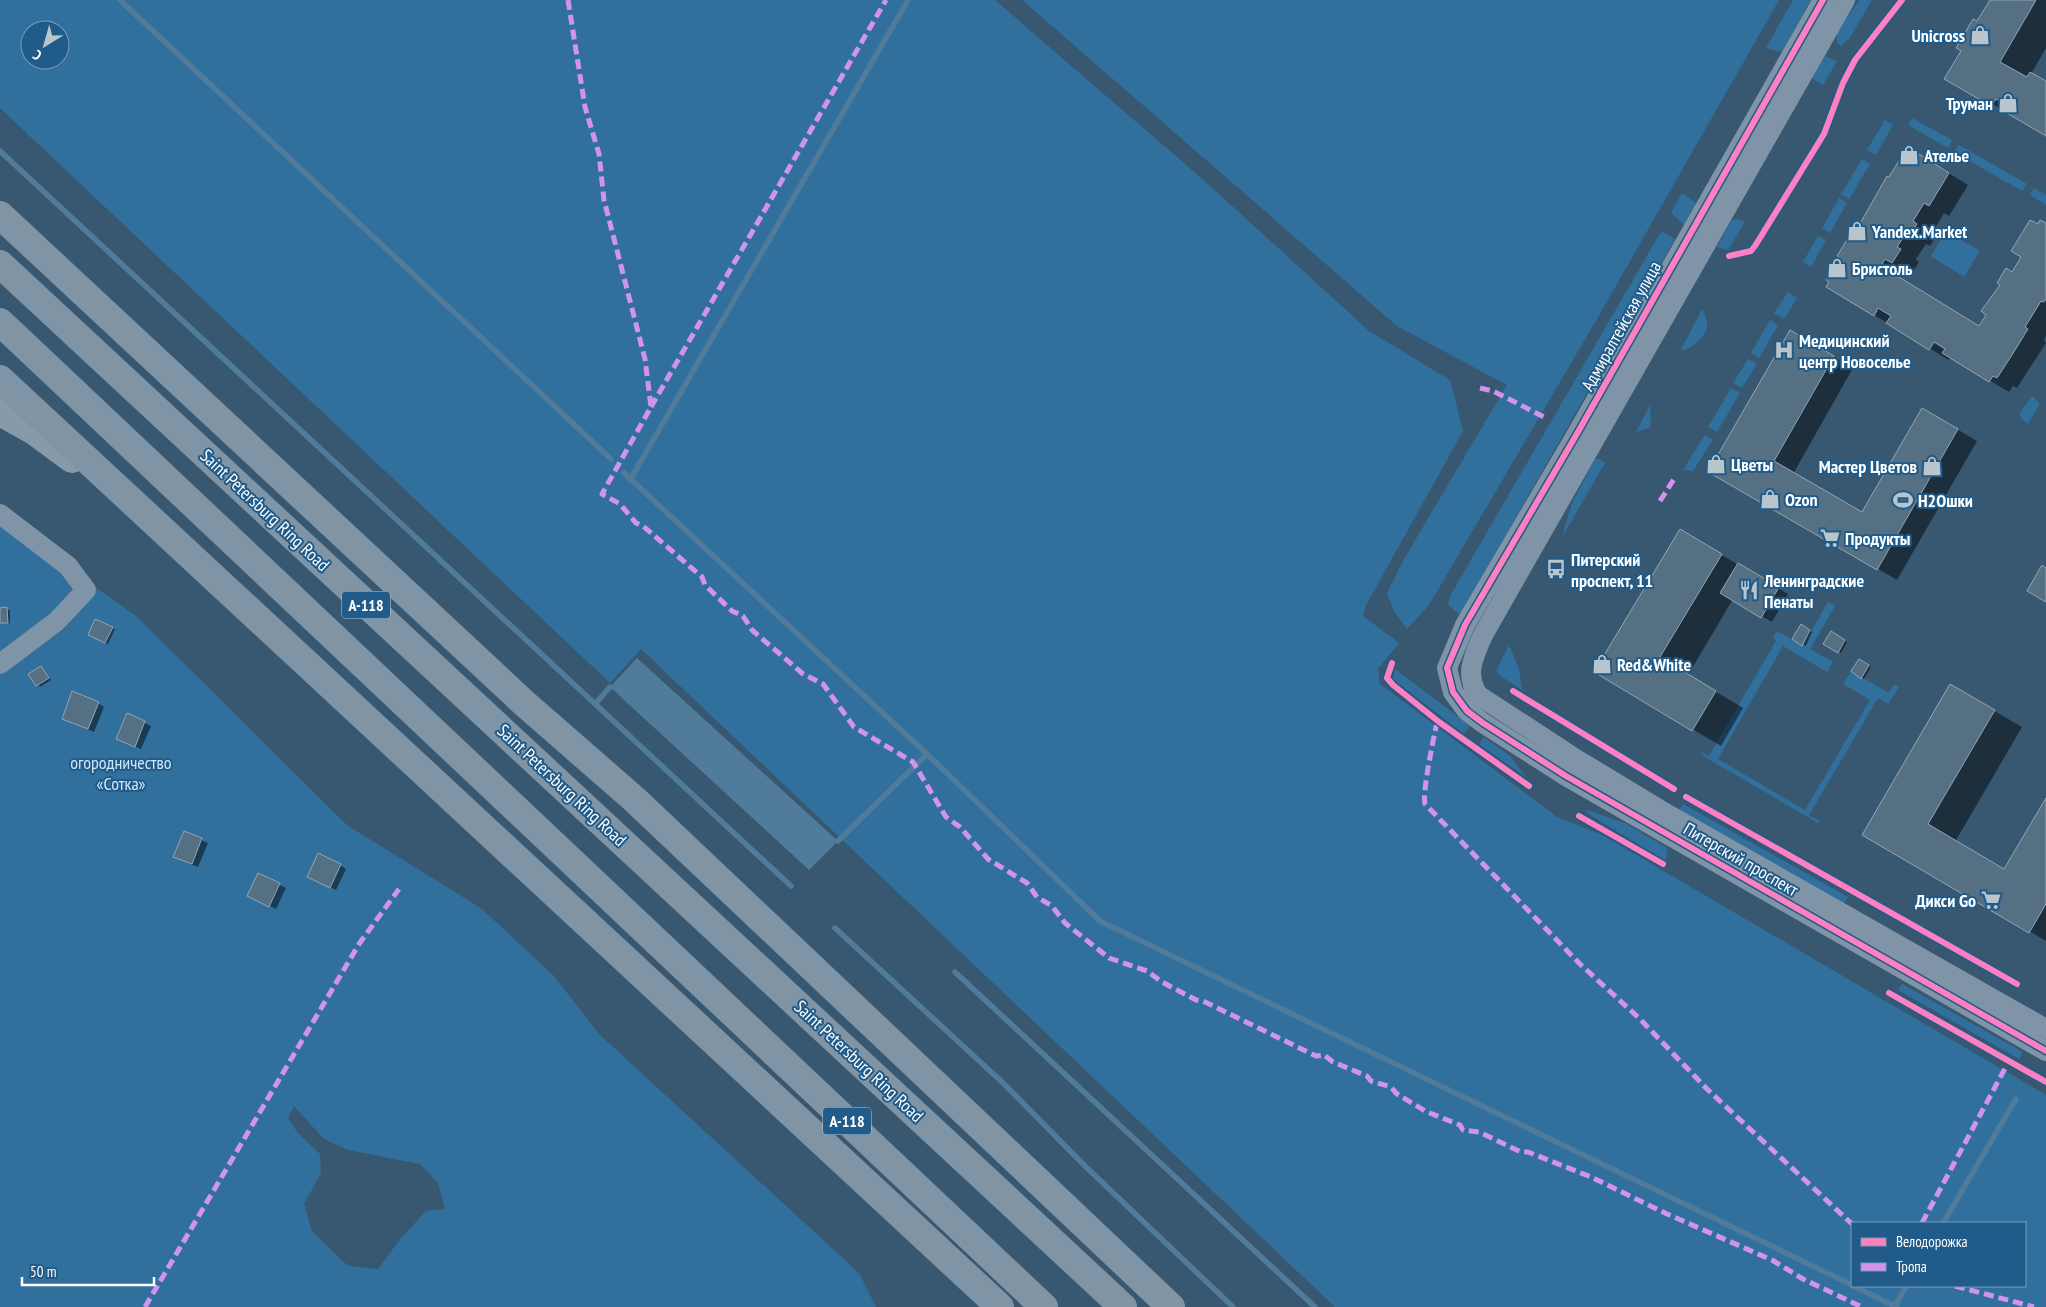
<svg xmlns="http://www.w3.org/2000/svg" width="2046" height="1307" font-family="'PT Sans Narrow',sans-serif">
<style>
.green{fill:#31709d;fill-rule:evenodd}
.water{fill:#517b9a}
.shadow{fill:#0007}
.lines{fill:none;stroke-linecap:round;stroke-linejoin:round}
.stream{stroke:#517b9a;stroke-width:5.5}
.building{fill:#556f83;stroke:#92a6b4}
.street{stroke:#7f94a6;stroke-width:20}
.secondary{stroke:#869aaa;stroke-width:28}
.highway{stroke:#7f94a5;stroke-width:28}
.quiet{stroke:#d193ec;stroke-width:5;stroke-dasharray:10 5;stroke-linecap:butt}
.cycleway-casing{stroke:#205b89;stroke-width:9}
.cycleway{stroke:#ff80c0;stroke-width:6}
.labels{text-anchor:middle;dominant-baseline:central;stroke-width:4;stroke-linejoin:round;paint-order:stroke}
.shield{fill:#205b89;stroke:#bccedc;stroke-width:1}
.shield-label{font-size:16px;font-weight:bold;fill:#fff}
.poi-label{font-size:18px;font-weight:bold;fill:#fff;stroke:#205b89;text-anchor:start}
.street-label{font-size:18px;fill:#fff;stroke:#205b89}
.park-label{font-size:18px;fill:#cfe7f8;stroke:#205b89}
</style>
<rect width="100%" height="100%" fill="#385871"/>
<path class="green" d="M0 0H995L1207 183 1369 331 1450 380 1463 431 1365 607 1363 616 1399 643 1378 669 1380 684 1557 817 1602 835 2046 1095V1307H1335L641 649 610 683 0 108ZM30 30H60V60H30ZM1852 1223H2025V1286H1852Z
M1022 0H1779L1597 319 1429 605 1407 629 1395 613 1387 593 1404 559 1507 385 1397 326Z
M1793 0H1811L1782 52 1766 48Z
M1860 0H1872L1849 39 1841 46 1837 42V30Z
M1824 56 1837 61 1823 85 1812 78Z
M1912 118 1952 140 1948 148 1908 125Z
M1885 120 1893 125 1876 155 1867 150Z
M1959 145 2027 184 2022 191 1954 152Z
M1862 159 1870 164 1849 199 1841 194Z
M2034 188 2046 195V205L2030 195Z
M1682 193 1696 203 1684 225 1671 213Z
M1839 198 1847 203 1830 233 1822 228Z
M1736 219 1745 222 1728 250 1717 247 1732 220Z
M1946 231 1980 251 1964 277 1931 256Z
M1663 232 1675 239 1460 615 1448 605 1450 596 1659 235Z
M1818 236 1826 240 1811 267 1803 262Z
M1788 292 1797 298 1784 319 1774 313Z
M1702 309C1705 314 1708 321 1707 328 1705 337 1690 351 1681 350Z
M1770 320 1778 325 1759 358 1751 353Z
M1748 359 1757 364 1742 388 1733 383Z
M1731 388 1740 393 1717 432 1708 427Z
M2032 396 2040 404 2028 424 2021 419 2020 413Z
M1650 405 1651 425 1649 428 1636 432Z
M1705 435 1713 440 1693 471 1683 470Z
M1595 459H1600L1605 463 1562 537 1572 503Z
M0 520 136 616 347 825 482 909 553 975 600 1035 859 1273 876 1307H0ZM294 1106 324 1139 348 1150 420 1164 438 1183 445 1209 426 1211 402 1237 378 1269 348 1266 312 1231 304 1204 321 1173 320 1154 297 1132 288 1118Z
M1828 602 1835 606 1810 649 1833 662 1827 672 1783 646 1718 759 1805 810 1870 700 1843 684 1851 671 1889 693 1894 684 1899 687 1888 704 1878 698 1809 815 1820 821 1818 823 1703 756 1701 752 1709 756 1776 641 1773 637 1777 631 1803 645Z
M1509 645 1519 669 1522 690 1499 675 1496 671Z
M1395 669 1470 726 1464 734 1393 679Z
M1484 737 1511 757 1527 778 1479 744Z
M1683 804 1848 897 1844 904 1679 810Z
M1587 810 1625 823 1667 848 1666 861 1587 813Z
M1902 984 2023 1052 2019 1059 1898 990Z"/>
<path class="water" d="M637 658 838 841 809 870 610 687Z"/>
<path class="shadow" d="M1991 0H2046V48L2031 74 2046 83V134L1946 78Z
M1931 162 1968 185 1949 216 1944 213 1932 233 1936 236 1930 246 1926 244 1916 259 1919 262 1912 273 1905 269 1900 278 1980 327 2013 273 2038 226 2046 224V336L2044 340 2046 343 2017 388 2013 386 2009 392 1951 357 1949 360 1874 315 1858 231 1890 179Z
M1790 332 1853 368 1793 474 1863 514 1923 409 1977 441 1897 580 1710 471Z
M1708 547 1788 594 1772 622 1733 599 1688 675 1743 708 1721 746 1596 672Z
M0 609 10 610V623H0Z
M96 620 115 629 108 644 89 635Z
M1801 626 1812 632 1806 646 1794 639Z
M1831 633 1847 642 1841 653 1825 644Z
M1860 661 1871 667 1864 679 1862 678Z
M41 668 51 680 40 687 30 675Z
M1951 686 2022 727 1955 842 2004 871 2046 800V941L1864 834Z
M98 703 104 707 94 732 63 718Z
M128 715 151 726 141 749 124 742Z
M185 833 208 843 198 867 181 860Z
M340 865 346 869 336 890 314 880Z
M258 875 286 888 276 909 255 899Z"/>
<g class="lines">
<path class="stream" d="M120 0 611 459
M0 151 791 886
M624 473 927 754 1100 921 1852 1285
M630 480 908 0
M595 704 610 687
M838 841 927 754
M835 928 1002 1082 1085 1166 1233 1307
M955 972 1315 1307
M1943 1223 2016 1099
M1853 1286 1897 1307
M1895 1306 1906 1286"/>
</g>
<path class="building" d="M1990 0H2036L2000 62 2027 77 2030 72 2046 81V136L2005 112 2009 106 1996 99 1991 106 1944 79 1961 51 1956 48 1973 19 1977 21Z
M1911 149 1949 173 1929 206 1924 203 1913 221 1917 224 1910 236 1906 233 1897 247 1901 249 1892 263 1885 259 1881 266 1979 326 1986 315 1981 311 2000 285 1997 283 2006 268 2012 272 2021 257 2011 251 2030 220 2038 224 2040 220 2046 223V299L2044 302 2041 301 2025 327 2028 329 2010 358 1997 378 1993 376 1989 382 1942 353 1945 349 1934 342 1929 350 1886 323 1891 316 1878 308 1874 316 1826 287 1829 282 1826 280 1840 258 1837 256 1855 227 1857 229 1887 176 1889 177 1902 156 1905 157Z
M1790 330 1834 356 1774 461 1862 512 1922 408 1958 429 1877 570 1708 472Z
M1680 529 1722 554 1660 657 1716 691 1692 731 1594 672Z
M1738 563 1779 587 1761 618 1720 593Z
M2042 565 2046 568V602L2027 591Z
M7 607 8 623H0V608Z
M95 619 113 627 105 643 88 635Z
M1801 624 1810 630 1802 646 1792 639Z
M1831 631 1845 640 1838 653 1823 644Z
M1859 659 1869 665 1861 679 1851 671Z
M41 666 49 678 36 686 28 674Z
M1950 684 1995 710 1928 824 2004 869 2046 798V904L2029 933 1862 835Z
M72 691 99 702 88 729 62 719Z
M127 713 145 721 135 747 116 739Z
M184 831 202 838 192 864 173 857Z
M318 853 341 864 330 888 307 877Z
M258 873 280 883 269 907 247 896Z"/>
<g class="lines">
<path class="street" d="M1823 0 1578 432 1465 625 1447 668 1453 692 1467 711 1483 723 1566 776 2046 1051
M1845 0 1483 635C1474 656 1464 674 1478 695L1576 759 1667 814 2046 1029
M0 514 68 566 86 590 57 621 0 664"/>
<path class="secondary" d="M0 412 34 431 72 459"/>
<path class="highway" d="M0 215 524 703 634 799 1171 1307
M0 264 1123 1307
M0 322 1044 1307
M0 379 1000 1307"/>
<path class="quiet" d="M568 0 585 107 599 154 604 200 645 359 651 407 602 494 620 504 636 523 643 526 702 577 705 585 732 611 743 616 752 630 803 674 823 684 854 727 913 762 946 817 960 827 988 859 1027 883 1037 897 1052 906 1065 923 1109 958 1147 971 1162 982 1196 1000 1203 1001 1316 1056 1324 1055 1333 1062 1367 1076 1371 1081 1391 1087 1397 1094 1427 1112 1460 1125 1463 1130 1479 1132 1521 1152H1528L1591 1177 1667 1214 1772 1260 1803 1279 1862 1307
M1480 388 1493 391 1546 418
M651 407 886 0
M1660 501 1674 479
M1439 722 1436 727C1433 741 1422 794 1425 804L1580 964 1640 1019 1707 1089 1852 1224
M1922 1223 2009 1061
M1955 1286 2034 1307
M145 1307 359 944 399 889"/>
<defs>
<path id="cycleway" d="M1823 0 1578 432 1465 625 1447 668 1453 692 1467 711 1483 723 1566 776 2046 1051
M1729 256 1751 251 1755 246 1824 134 1843 83 1855 60 1902 0
M1392 663 1387 678 1393 685 1439 722 1529 786
M1513 691 1674 789
M1686 797 2017 984
M1579 816 1663 864
M1889 993 2046 1082"/>
</defs>
<use href="#cycleway" class="cycleway-casing"/>
<use href="#cycleway" class="cycleway"/>
</g>
<defs>
<symbol id="shop-bare" viewBox="-9 -9 18 18"><path d="M-5-2.5h2.3a2.7 3.5 0 0 1 5.4 0H5L5.5 6h-11ZM-1.5-2.5h3a1.5 2.3 0 0 0-3 0Z" fill="#b9c5cd" stroke="#205b89" stroke-width="2.5" paint-order="stroke"/></symbol>
<symbol id="hospital-bare" viewBox="-9 -9 18 18"><path d="M-5-5h3v3.5h4V-5h3V5h-3V1.5h-4V5h-3Z" fill="#b9c5cd" stroke="#205b89" stroke-width="2.5" paint-order="stroke"/></symbol>
<symbol id="stadium-bare" viewBox="-9 -9 18 18"><path d="M0-5a6.5 5 0 1 0 0 10a6.5 5 0 1 0 0-10ZM-3.5-1.8h7v3.6h-7Z" fill="#b9c5cd" stroke="#205b89" stroke-width="2.5" paint-order="stroke"/></symbol>
<symbol id="supermarket-bare" viewBox="-9 -9 18 18"><path d="M-6-5.5h2.5l.6 2H6L4.5 2H-2.5L-4.4-4H-6ZM-1.5 3.2a1.3 1.3 0 1 0 .1 0ZM3 3.2a1.3 1.3 0 1 0 .1 0Z" fill="#b9c5cd" stroke="#205b89" stroke-width="2.5" paint-order="stroke"/></symbol>
<symbol id="bus-bare" viewBox="-9 -9 18 18"><path d="M-5-6H5V4H4V6H2V4H-2V6H-4V4H-5ZM-3.5-4V0h7V-4ZM-3.5 1.2v1.5H-2V1.2ZM2 1.2v1.5H3.5V1.2Z" fill="#b9c5cd" stroke="#205b89" stroke-width="2.5" paint-order="stroke"/></symbol>
<symbol id="restaurant-bare" viewBox="-9 -9 18 18"><path d="M-5-6h1v4h1v-4h1v4h1v-4h1v5L-1.5 .5V6h-2V.5L-5-1ZM5-6V6H3V1.5H1.5Q1.5-4 5-6Z" fill="#b9c5cd" stroke="#205b89" stroke-width="2.5" paint-order="stroke"/></symbol>
</defs>
<g fill-rule="evenodd">
<use href="#shop-bare" x="1966" y="21" width="28" height="28"/>
<use href="#shop-bare" x="1994" y="89" width="28" height="28"/>
<use href="#shop-bare" x="1895" y="141" width="28" height="28"/>
<use href="#shop-bare" x="1843" y="217" width="28" height="28"/>
<use href="#shop-bare" x="1823" y="254" width="28" height="28"/>
<use href="#hospital-bare" x="1770" y="336" width="28" height="28"/>
<use href="#shop-bare" x="1702" y="450" width="28" height="28"/>
<use href="#shop-bare" x="1918" y="452" width="28" height="28"/>
<use href="#shop-bare" x="1756" y="485" width="28" height="28"/>
<use href="#stadium-bare" x="1889" y="486" width="28" height="28"/>
<use href="#supermarket-bare" x="1816" y="524" width="28" height="28"/>
<use href="#bus-bare" x="1542" y="555" width="28" height="28"/>
<use href="#restaurant-bare" x="1735" y="576" width="28" height="28"/>
<use href="#shop-bare" x="1588" y="650" width="28" height="28"/>
<use href="#supermarket-bare" x="1977" y="886" width="28" height="28"/>
</g>
<g class="labels">
<g class="shield">
<rect x="342" y="591.5" width="48" height="27" rx="4"/>
<rect x="823" y="1107.5" width="48" height="27" rx="4"/>
</g>
<g class="shield-label">
<text x="366" y="605">А-118</text>
<text x="847" y="1121">А-118</text>
</g>
<g class="poi-label">
<text x="1965" y="35" text-anchor="end">Unicross</text>
<text x="1993" y="103" text-anchor="end">Труман</text>
<text x="1924" y="155">Ателье</text>
<text x="1872" y="231">Yandex.Market</text>
<text x="1852" y="268">Бристоль</text>
<text x="1799" y="340">Медицинский<tspan x="1799" dy="21">центр Новоселье</tspan></text>
<text x="1731" y="464">Цветы</text>
<text x="1917" y="466" text-anchor="end">Мастер Цветов</text>
<text x="1785" y="499">Ozon</text>
<text x="1918" y="500">H2Oшки</text>
<text x="1845" y="538">Продукты</text>
<text x="1571" y="559">Питерский<tspan x="1571" dy="21">проспект, 11</tspan></text>
<text x="1764" y="580">Ленинградские<tspan x="1764" dy="21">Пенаты</tspan></text>
<text x="1617" y="664">Red&amp;White</text>
<text x="1976" y="900" text-anchor="end">Дикси Go</text>
</g>
<g class="street-label">
<text transform="translate(1621 326) rotate(-61)">Адмиралтейская улица</text>
<text transform="translate(265 510) rotate(43)">Saint Petersburg Ring Road</text>
<text transform="translate(562 785) rotate(43)">Saint Petersburg Ring Road</text>
<text transform="translate(1741 859) rotate(30)">Питерский проспект</text>
<text transform="translate(859 1061) rotate(43)">Saint Petersburg Ring Road</text>
</g>
<g class="park-label">
<text x="121" y="762">огородничество<tspan x="121" dy="21">«Сотка»</tspan></text>
</g>
</g>
<rect x="1851" y="1222" width="175" height="65" fill="#205b89" stroke="#799db8"/>
<rect x="1861" y="1238" width="25" height="8" fill="#ff80c0" stroke="#799db8"/>
<text x="1896" y="1247" font-size="15" fill="#ffffff">Велодорожка</text>
<rect x="1861" y="1263" width="25" height="8" fill="#d193ec" stroke="#799db8"/>
<text x="1896" y="1272" font-size="15" fill="#ffffff">Тропа</text>
<g transform="translate(45 45) rotate(217)"><circle r="24" fill="#205b89" stroke="#799db8"/>
<path d="M0-4L9 19L0 12L-9 19Z" fill="#b9c5cd"/>
<text y="-8" font-size="14" font-weight="bold" text-anchor="middle" fill="#ffffff">С</text>
</g>
<path d="M22 1277v8h132v-8" fill="none" stroke="#ffffff" stroke-width="2.5"/>
<text x="30" y="1277" font-size="15" fill="#ffffff" stroke="#205b89" stroke-width="4" paint-order="stroke">50 m</text>
</svg>
